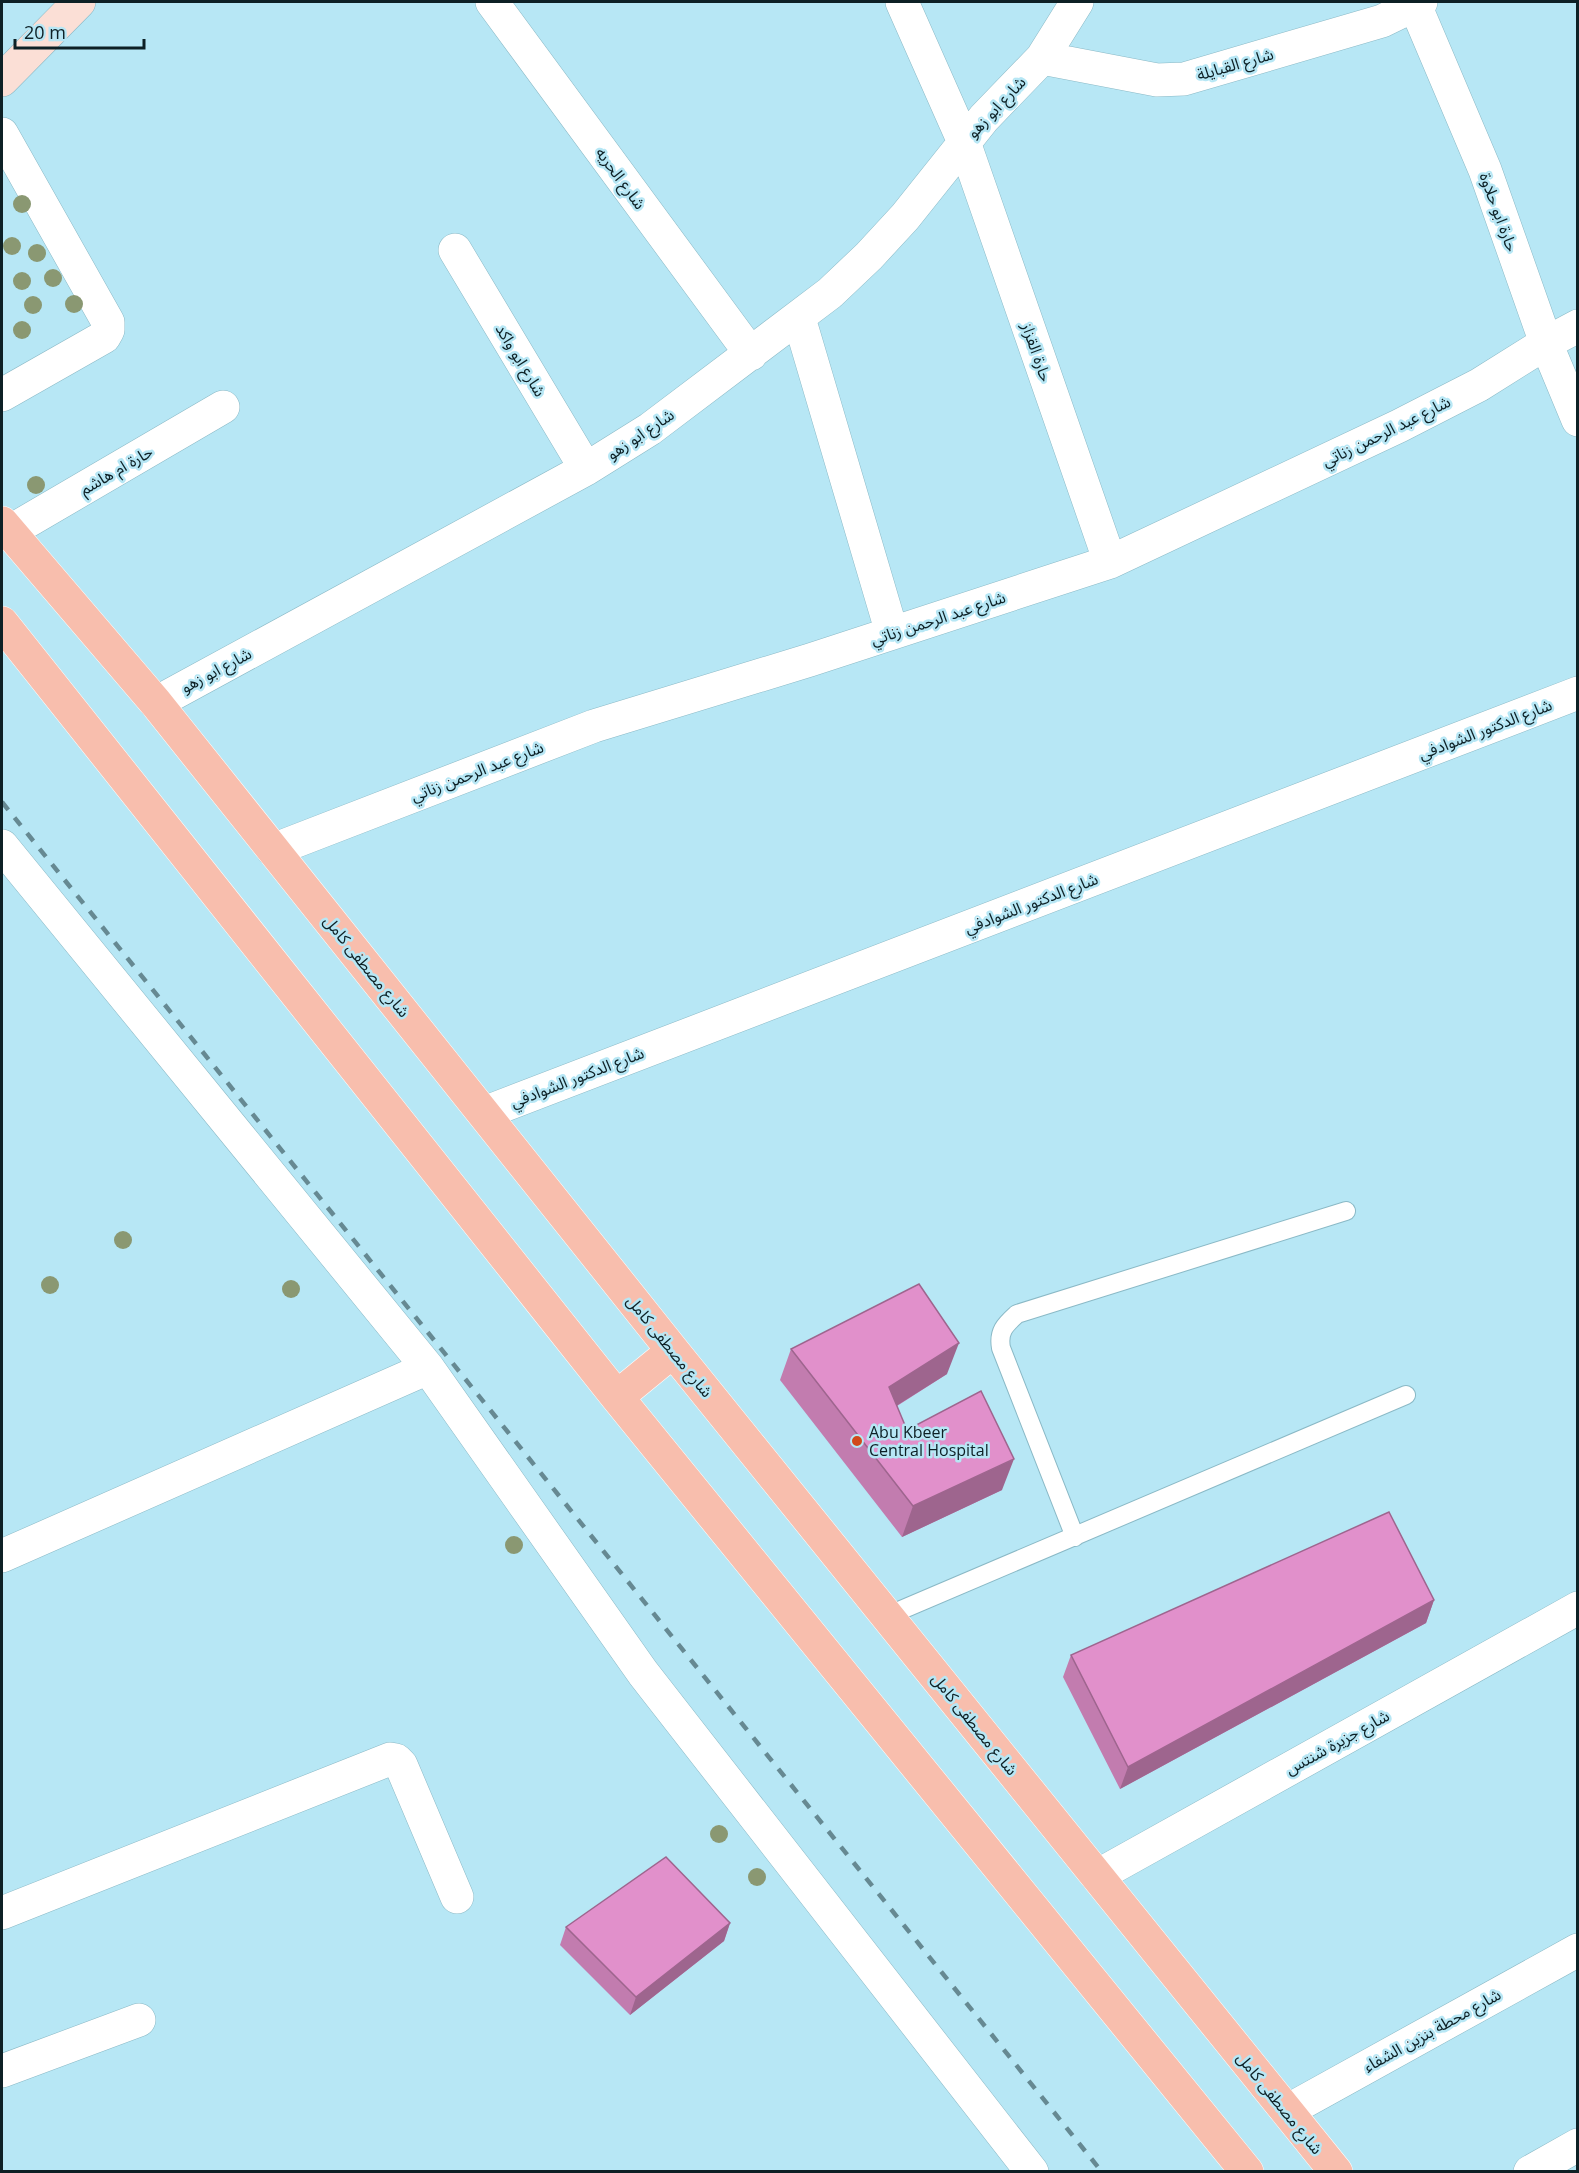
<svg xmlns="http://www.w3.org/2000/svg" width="1579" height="2173" font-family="'Open Sans','Noto Sans Arabic',sans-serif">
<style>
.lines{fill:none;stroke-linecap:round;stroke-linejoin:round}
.service-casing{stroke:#8ab9c6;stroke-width:20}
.minor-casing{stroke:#8ab9c6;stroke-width:34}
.secondary-casing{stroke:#8ab9c6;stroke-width:34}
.primary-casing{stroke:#fff;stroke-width:34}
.service{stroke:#fff;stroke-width:18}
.minor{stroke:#fff;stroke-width:33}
.secondary{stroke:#fbdfd6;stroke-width:33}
.primary{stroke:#f8bead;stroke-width:33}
.rail{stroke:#668992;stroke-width:4.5;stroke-dasharray:10 10;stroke-linecap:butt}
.tree{fill:#8a9872}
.wall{fill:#c27caf}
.shaded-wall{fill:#9e658e}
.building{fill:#e190cb;stroke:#9e658e;stroke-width:1.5}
.poi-dot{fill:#d1491a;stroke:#b7e7f5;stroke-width:2}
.labels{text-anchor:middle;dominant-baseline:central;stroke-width:5;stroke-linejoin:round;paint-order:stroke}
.street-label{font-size:16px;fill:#0d2025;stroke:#b7e7f5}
.poi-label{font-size:16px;fill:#0d2025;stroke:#b7e7f5;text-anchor:start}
</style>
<rect width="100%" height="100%" fill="#b7e7f5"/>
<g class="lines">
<defs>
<path id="service" d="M1075 1537 1001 1348C998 1331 1005 1325 1017 1314L1346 1211
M887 1616 1406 1395"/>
<path id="minor" d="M492 2 751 354
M902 2 964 142 1110 562
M1415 5 1485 170 1546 343 1578 420
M1042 58 1157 80 1184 79 1382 21 1421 2
M2 134 108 322V330L104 337 2 395
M455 250 586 469
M799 318 892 633
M9 532 223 407
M156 703 586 469 650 429 830 293 869 256 905 217 984 118 1042 58 1077 2
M2 846 428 1368 643 1673 1032 2172
M273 850 594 726 810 660 1110 562 1399 426 1479 385 1546 343 1578 326
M484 1113 1578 693
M2 1556 428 1368
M1097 1876 1578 1608
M2 1913 390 1759 396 1760 401 1765 457 1897
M2 2071 139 2020
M1287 2111 1578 1950
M1530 2172 1578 2145"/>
<path id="secondary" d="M2 80 79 2"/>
<path id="primary" d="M2 523 156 703 673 1351 1336 2172
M2 623 617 1397 1247 2172
M617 1397 673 1351"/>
</defs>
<use href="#service" class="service-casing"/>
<use href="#minor" class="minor-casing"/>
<use href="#secondary" class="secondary-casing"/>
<use href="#primary" class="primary-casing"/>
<use href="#service" class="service"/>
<use href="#minor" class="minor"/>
<use href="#secondary" class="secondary"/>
<use href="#primary" class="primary"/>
<path class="rail" d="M2 802 1102 2172"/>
</g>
<g class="tree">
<circle cx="22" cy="204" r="9"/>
<circle cx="12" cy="246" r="9"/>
<circle cx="37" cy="253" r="9"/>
<circle cx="53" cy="278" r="9"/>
<circle cx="22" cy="281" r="9"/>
<circle cx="74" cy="304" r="9"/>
<circle cx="33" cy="305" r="9"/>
<circle cx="22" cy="330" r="9"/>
<circle cx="36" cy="485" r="9"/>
<circle cx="123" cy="1240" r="9"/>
<circle cx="50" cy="1285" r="9"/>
<circle cx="291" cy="1289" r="9"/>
<circle cx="514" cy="1545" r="9"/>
<circle cx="719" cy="1834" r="9"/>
<circle cx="757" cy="1877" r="9"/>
</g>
<path class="wall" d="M791 1349 947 1374 897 1406 907 1430 1002 1490 902 1537 780 1380Z
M1434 1600 1426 1623 1120 1789 1063 1677 1071 1655Z
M730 1923 724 1941 630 2015 560 1945 566 1927Z"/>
<path class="shaded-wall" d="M959 1343 947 1374 877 1418 889 1387Z
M1014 1459 1002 1490 902 1537 913 1506Z
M1434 1600 1426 1623 1120 1789 1128 1767Z
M730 1923 724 1941 630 2015 636 1997Z"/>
<path class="building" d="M919 1284 959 1343 889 1387 907 1430 981 1391 1014 1459 913 1506 791 1349Z
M1389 1512 1434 1600 1128 1767 1071 1655Z
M666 1857 730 1923 636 1997 566 1927Z"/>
<circle class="poi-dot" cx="857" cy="1441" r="6"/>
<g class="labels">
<g class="street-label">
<text transform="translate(1235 64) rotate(-16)">شارع القبايلة</text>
<text transform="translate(996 107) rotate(-47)">شارع ابو زهو</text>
<text transform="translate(621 178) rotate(54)">شارع الحريه</text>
<text transform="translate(1499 212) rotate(70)">حارة ابو حلاوة</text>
<text transform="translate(1037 352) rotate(71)">حارة القزاز</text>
<text transform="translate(521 360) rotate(59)">شارع ابو واكد</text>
<text transform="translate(1386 431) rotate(-26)">شارع عبد الرحمن زناتي</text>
<text transform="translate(640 434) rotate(-34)">شارع ابو زهو</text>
<text transform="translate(116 470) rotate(-30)">حارة ام هاشم</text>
<text transform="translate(938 618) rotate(-18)">شارع عبد الرحمن زناتي</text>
<text transform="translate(216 670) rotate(-28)">شارع ابو زهو</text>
<text transform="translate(1485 729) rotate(-21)">شارع الدكتور الشوادفي</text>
<text transform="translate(477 771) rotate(-21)">شارع عبد الرحمن زناتي</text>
<text transform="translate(1031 903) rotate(-21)">شارع الدكتور الشوادفي</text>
<text transform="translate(367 966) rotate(51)">شارع مصطفى كامل</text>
<text transform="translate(577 1077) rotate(-21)">شارع الدكتور الشوادفي</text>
<text transform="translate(670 1346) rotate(51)">شارع مصطفى كامل</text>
<text transform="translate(975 1724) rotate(51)">شارع مصطفى كامل</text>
<text transform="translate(1337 1742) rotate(-29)">شارع جزيرة شنتس</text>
<text transform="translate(1432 2030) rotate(-29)">شارع محطة بنزين الشفاء</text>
<text transform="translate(1280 2103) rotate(51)">شارع مصطفى كامل</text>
</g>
<g class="poi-label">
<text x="869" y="1432">Abu Kbeer<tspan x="869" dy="18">Central Hospital</tspan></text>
</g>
</g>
<rect width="1579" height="2173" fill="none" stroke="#0d2025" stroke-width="6"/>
<path d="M15 39v9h129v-9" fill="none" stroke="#0d2025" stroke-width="3"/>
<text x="24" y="39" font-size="18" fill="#0d2025" stroke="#b7e7f5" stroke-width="4.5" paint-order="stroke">20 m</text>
</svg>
